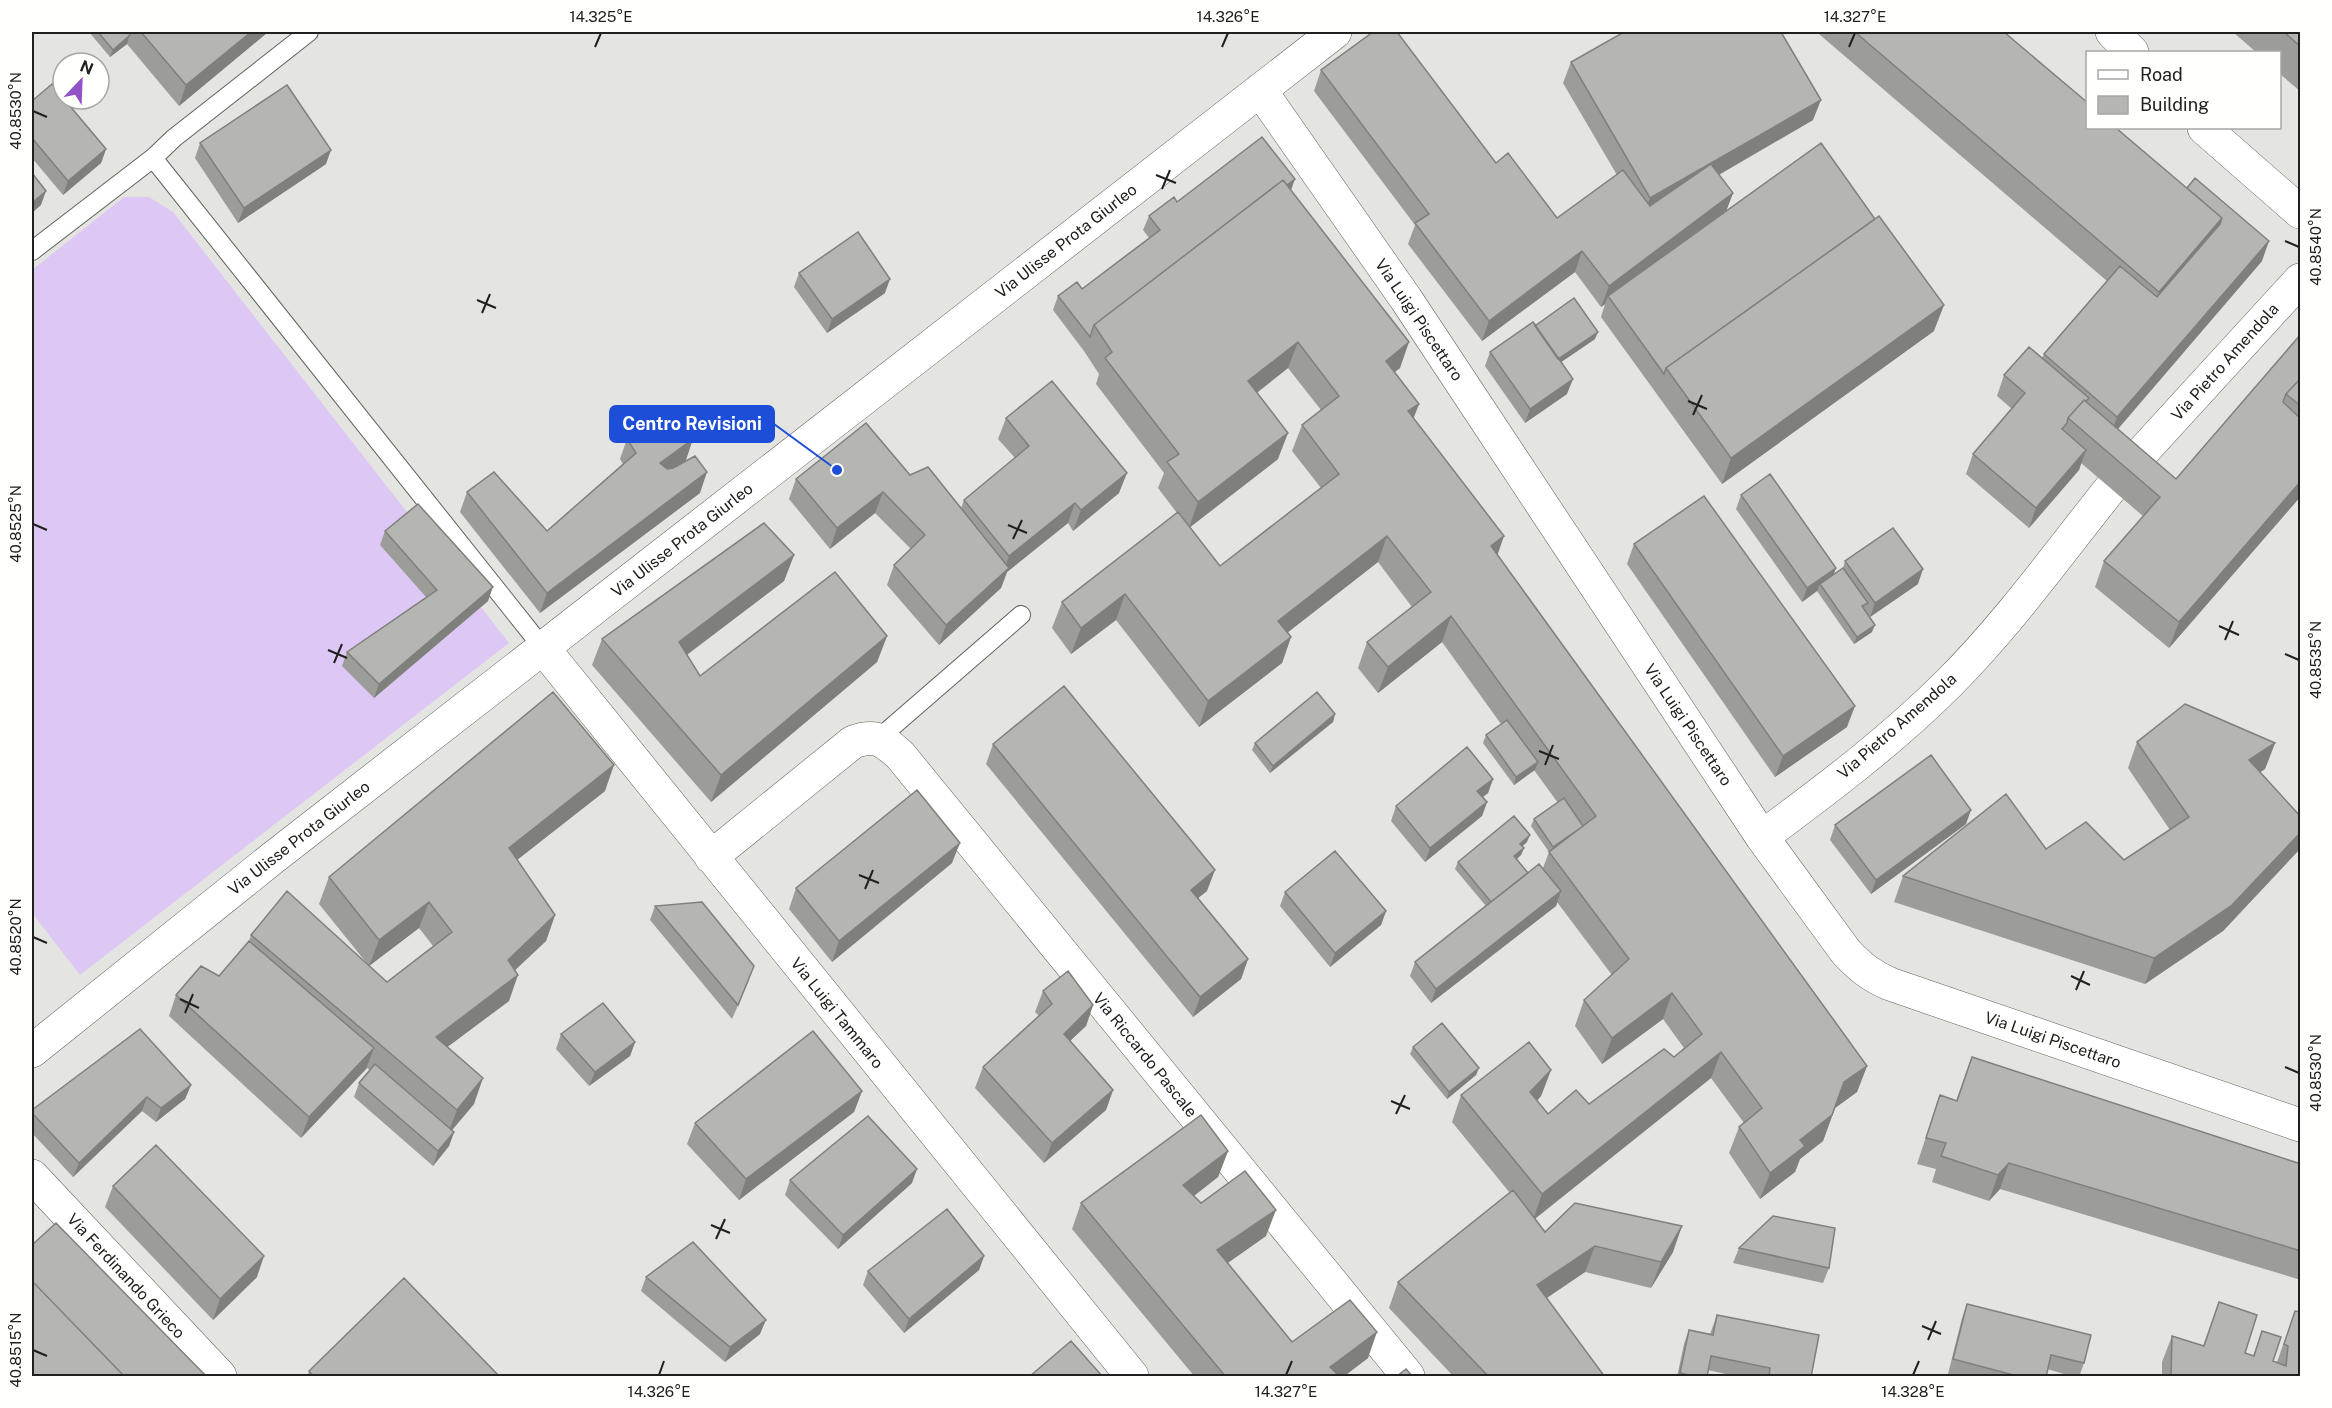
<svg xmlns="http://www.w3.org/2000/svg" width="2332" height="1408" font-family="'Public Sans',sans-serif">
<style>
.grass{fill:#ddc8f5}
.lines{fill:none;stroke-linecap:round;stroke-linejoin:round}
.lane-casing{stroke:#61615d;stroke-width:20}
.street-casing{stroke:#61615d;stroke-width:34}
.lane{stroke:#fff;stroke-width:18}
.street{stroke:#fff;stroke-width:33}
.wall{fill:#9c9c98;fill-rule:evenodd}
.shaded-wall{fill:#7f7f7c}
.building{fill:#b5b5b1;stroke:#7f7f7c;stroke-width:1.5}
.ticks{fill:none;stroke:#20201f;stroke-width:2}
.labels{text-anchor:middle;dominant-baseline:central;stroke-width:4.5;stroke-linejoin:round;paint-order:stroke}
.street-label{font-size:16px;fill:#20201f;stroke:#fffffe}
.leader{fill:none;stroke:#1d4ed8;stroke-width:2}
.callout-dot{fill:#1d4ed8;stroke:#fffffe;stroke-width:2}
.callout{fill:#1d4ed8;stroke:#1d4ed8;stroke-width:2}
.callout-label{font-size:18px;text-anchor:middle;font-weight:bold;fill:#fff}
.neatline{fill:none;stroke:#20201f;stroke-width:2}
.ticks-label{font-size:15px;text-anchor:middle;fill:#20201f}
</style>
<rect width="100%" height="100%" fill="#e4e4e0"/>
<path class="grass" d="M124 197H149L173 212 509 643 80 975 32 913V270Z"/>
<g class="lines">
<defs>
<path id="lane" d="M153 158 174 138 309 32
M32 251 153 158 543 648
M878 739 1021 615"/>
<path id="street" d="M2112 32 2132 52
M1260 90 1406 299 1762 837 1846 952C1859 966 1871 976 1890 984L2300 1125
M2204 128 2300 212
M2126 470 2300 280
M543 648 1132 1376
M1762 837C1827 789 1892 740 1949 683 2008 624 2058 554 2110 489
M711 857 853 742C876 734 883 740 900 755L1408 1376
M32 1051 274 857 1335 32
M32 1176 220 1376"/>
</defs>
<use href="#lane" class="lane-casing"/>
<use href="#street" class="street-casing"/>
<use href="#lane" class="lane"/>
<use href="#street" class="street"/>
</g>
<path class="wall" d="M89 32H268L179 106 127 44 110 57Z
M1820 32H2004L2262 261 2118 429 2176 479 2301 334V496L2169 648 2095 587 2104 561 2143 516 2081 463 2079 470 2029 528 1966 474 1973 454 2012 409 1997 396 2004 375 2042 358 2044 354 2107 281 1819 34Z
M2233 32H2301V92L2280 74V52H2256Z
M1571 62 1813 120 1719 175 1733 193 1726 211 1934 331 1722 484 1601 317 1605 304 1601 307 1575 272 1482 341 1408 244 1415 225 1314 91 1321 70 1496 163 1557 218 1617 175 1563 83Z
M32 101 106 149 101 163 63 195 32 158Z
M200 143 326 164 238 223 195 158Z
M1291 190 1400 368 1394 372 1419 404 1413 418 1497 555 1867 1066 1857 1092 1835 1108 1823 1141 1800 1159 1795 1172 1760 1199 1729 1153 1739 1127 1744 1123 1711 1078 1535 1219 1545 1232 1673 1252 1651 1288 1585 1272 1547 1298 1605 1377H1454L1389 1308 1398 1282 1510 1193 1452 1122 1461 1095 1551 1070 1541 1096 1537 1101 1548 1114 1589 1104 1674 1057 1684 1048 1663 1019 1602 1064 1575 1026 1584 1000 1612 975 1557 902 1556 906 1431 1003 1410 976 1415 962 1486 906 1455 869 1458 862 1527 842 1522 846 1524 848 1521 855 1517 859 1528 873 1543 868 1549 852 1531 826 1534 819 1558 803 1534 770 1514 785 1483 743 1486 735 1501 724 1442 642 1378 693 1358 668 1367 642 1412 607 1378 562 1288 632 1291 637 1282 663 1199 727 1116 620 1071 654 1052 628 1062 602 1177 513 1158 488 1164 473 1096 384 1099 374 1084 351 1053 310 1058 296 1082 289 1149 238 1143 230 1149 216 1177 202ZM1288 368 1321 410 1302 425 1292 451 1321 488 1220 566 1190 527 1278 459 1257 393Z
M799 273 885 293 827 333 794 287Z
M1535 325 1595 339 1561 362 1567 394 1525 423 1485 366 1490 352Z
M1006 418 1119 493 1073 531 1068 523 1007 572 1001 588 939 645 887 585 894 565 911 549 875 513 830 549 789 499 796 479 910 475 961 508 964 500 1015 458 998 439Z
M627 439 686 460 674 468 700 493 540 613 460 512 467 492 547 531 623 464 620 459Z
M1741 495 1833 575 1843 568 1845 561 1918 584 1870 617 1872 632 1854 644 1817 591 1802 602 1736 509Z
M385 531 488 601 374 698 342 666 347 652 426 597 380 545Z
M1634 544 1847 727 1775 777 1627 564Z
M794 555 784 581 687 655 700 676 887 636 877 662 711 802 592 665 602 639Z
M1335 714 1333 722 1270 773 1252 750 1255 743Z
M2137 742 2275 743 2265 769 2260 772 2301 817V843L2298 851 2223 931 2145 984 1894 902 1903 876 2046 849 2124 860 2170 830 2128 768Z
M993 744 1207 891 1198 898 1248 959 1241 979 1193 1017 986 764Z
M1493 779 1488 793 1482 797 1487 802 1482 816 1425 862 1391 821 1396 806Z
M605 791 517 860 555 915 546 941 515 970 509 1001 447 1047 474 1104 452 1130 454 1132 449 1146 433 1166 354 1097 359 1083 370 1070 367 1068 301 1138 169 1016 176 995 219 976 249 941 251 935 387 982 433 946 419 928 369 966 319 904 329 877Z
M1966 824 1871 894 1830 840 1835 825Z
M952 863 832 962 789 909 796 888Z
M1285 892 1386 911 1381 925 1330 967 1280 906Z
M655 906 749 980 732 1019 650 920Z
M1043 991 1093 1005 1086 1026 1070 1041 1113 1090 1106 1110 1044 1163 975 1088 983 1067 1039 1016 1035 1012Z
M561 1034 635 1042 630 1056 589 1086 556 1049Z
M1413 1047 1476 1075 1447 1099 1410 1054Z
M1972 1057 2301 1164V1280L2000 1189 1989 1201 1932 1182 1936 1169 1917 1164 1940 1095 1956 1101Z
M191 1085 185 1099 156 1122 142 1111 73 1177 32 1133V1110Z
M862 1091 854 1112 739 1200 687 1144 695 1123Z
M1228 1151 1218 1177 1194 1196 1201 1203 1266 1236 1227 1263 1292 1342 1368 1358 1343 1377H1195L1072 1229 1081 1203Z
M790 1180 912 1183 838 1249 785 1195Z
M113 1186 257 1277 213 1320 105 1207Z
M1739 1248 1829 1268 1823 1283 1733 1263Z
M984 1256 979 1270 904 1333 863 1285 868 1271Z
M646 1277 760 1334 725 1362 641 1291Z
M2219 1302 2245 1353 2253 1356 2262 1331 2273 1361 2277 1362 2295 1311 2301 1377H2162V1362L2172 1336 2203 1346Z
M1967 1304 2084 1363 2079 1377H2074L2047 1369 2046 1377H1960L1948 1374 1962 1318Z
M1717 1315 1811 1377H1739L1708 1370 1707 1377H1677L1684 1344 1689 1330 1710 1334Z
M309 1371 500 1377H307Z"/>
<path class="shaded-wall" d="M251 32H268L179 106 186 85Z
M129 36 127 44 110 57 113 50Z
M1821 100 1813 120 1642 219 1650 198Z
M106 149 101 163 63 195 68 181Z
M331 150 326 164 238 223 244 208Z
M1295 179 1290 193 1098 331Z
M46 191 41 205 32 213V203Z
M1733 193 1725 214 1608 296 1605 304 1601 307 1609 286Z
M2222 218 2213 245 2150 318 2159 292Z
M2269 241 2262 261 2110 438 2117 417Z
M1582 251 1575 272 1482 341 1489 321Z
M890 279 885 293 827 333 832 319Z
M1944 305 1934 331 1722 484 1731 458Z
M1598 332 1595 339 1551 369 1554 362Z
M1298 342 1288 368 1238 407 1248 381Z
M1409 342 1400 368 1376 387 1386 361Z
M1573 379 1567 394 1525 423 1530 409Z
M1419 404 1409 430 1408 411Z
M1288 433 1278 459 1189 528 1198 502Z
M693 439 686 460 653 483 660 463Z
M2086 450 2079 470 2029 528 2036 508Z
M707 472 700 493 540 613 547 593Z
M1127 473 1119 493 1073 531 1081 510Z
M2301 481V496L2169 648 2179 622Z
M883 492 875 513 830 549 837 528Z
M1075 503 1068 523 1007 572 1001 588 939 645 946 625 1003 573 1009 556Z
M1387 536 1378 562 1269 647 1278 621Z
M1504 536 1495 562 1491 546Z
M794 555 784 581 669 668 679 642Z
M1836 568 1831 582 1820 584 1817 591 1802 602 1807 588Z
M1923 569 1918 584 1870 617 1875 603Z
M493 587 488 601 374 698 379 684Z
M1125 594 1116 620 1071 654 1081 628Z
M1451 616 1442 642 1378 693 1388 667Z
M1875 625 1872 632 1854 644 1857 637Z
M887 636 877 662 711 802 721 775Z
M1291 637 1282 663 1199 727 1208 701Z
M1855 706 1847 727 1775 777 1783 756Z
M1335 714 1333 722 1270 773 1273 766Z
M2275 743 2265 769 2240 786 2249 760Z
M1538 762 1535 770 1514 785 1516 777Z
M614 765 605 791 499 874 509 848Z
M1493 779 1488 793 1472 806 1477 791Z
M1487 802 1482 816 1425 862 1430 848Z
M1971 810 1966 824 1871 894 1876 880Z
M2301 832V843L2298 851 2223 931 2145 984 2154 958Z
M1530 835 1527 842 1517 851 1520 844Z
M960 843 952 863 832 962 839 941Z
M1524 848 1521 855 1512 863 1514 856Z
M1215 870 1207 891 1183 910 1191 890Z
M1561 891 1556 906 1431 1003 1436 989Z
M429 902 419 928 369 966 379 940Z
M1386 911 1381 925 1330 967 1335 953Z
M555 915 546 941 498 986 508 960Z
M1248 959 1241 979 1193 1017 1200 997Z
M518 975 509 1001 426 1063 436 1037Z
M1672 993 1663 1019 1602 1064 1612 1038Z
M1093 1005 1086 1026 1056 1054 1064 1034Z
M635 1042 630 1056 589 1086 595 1072Z
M374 1048 366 1069 301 1138 309 1117Z
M1721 1052 1711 1078 1533 1220 1542 1194Z
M1867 1066 1857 1092 1835 1108 1823 1141 1800 1159 1795 1172 1760 1199 1770 1173 1844 1082Z
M1479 1068 1476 1075 1447 1099 1449 1092Z
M1551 1070 1541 1096 1521 1118 1530 1092Z
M483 1078 474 1104 447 1136 457 1110Z
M191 1085 185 1099 156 1122 161 1108Z
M1113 1090 1106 1110 1044 1163 1052 1143Z
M862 1091 854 1112 739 1200 746 1179Z
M147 1097 142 1111 73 1177 79 1163Z
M454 1132 449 1146 433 1166 438 1151Z
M1228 1151 1218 1177 1174 1211 1183 1185Z
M2009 1163 2000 1189 1989 1201 1998 1175Z
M917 1169 912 1183 838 1249 843 1235Z
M1276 1210 1266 1236 1208 1277 1217 1250Z
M1682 1226 1673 1252 1651 1288 1661 1262Z
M1595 1246 1585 1272 1527 1311 1537 1285Z
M264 1256 257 1277 213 1320 220 1299Z
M984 1256 979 1270 904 1333 909 1319Z
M766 1320 760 1334 725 1362 730 1347Z
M1377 1332 1368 1358 1343 1377H1327L1330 1367Z"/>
<path class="building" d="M98 32H131L129 36 113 50Z
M141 32H251L186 85Z
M1373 32H1397L1496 163 1508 153 1557 218 1623 170 1650 206 1711 164 1733 193 1609 286 1582 251 1489 321 1415 223 1429 214 1321 70Z
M1624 32H1781L1821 100 1650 198 1571 62Z
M1855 32H2004L2088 103V128H2116L2222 218 2159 292Z
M2284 32H2301V47Z
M52 84 63 97V99H64L106 149 68 181 32 138V101Z
M287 85 331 150 244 208 200 143Z
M1262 137 1295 179 1287 185 1283 180 1094 325 1090 337 1058 296 1077 282 1082 289 1160 230 1149 216 1174 197 1177 202Z
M1821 143 1875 219 1666 368 1664 374 1608 296Z
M32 173 46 191 32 203Z
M2195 178 2269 241 2117 417 2044 354 2120 266 2157 297 2220 224 2222 218 2187 188Z
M1283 180 1409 342 1386 361 1419 404 1408 411 1504 536 1491 546 1867 1066 1844 1082 1832 1115 1800 1140 1805 1146 1770 1173 1739 1127 1762 1108 1721 1052 1542 1194 1461 1095 1529 1042 1551 1070 1530 1092 1548 1114 1576 1090 1589 1104 1664 1049 1674 1057 1702 1034 1672 993 1612 1038 1584 1000 1629 959 1549 852 1596 816 1451 616 1388 667 1367 642 1431 592 1387 536 1278 621 1291 637 1208 701 1125 594 1081 628 1062 602 1178 512 1220 566 1339 474 1302 425 1339 396 1298 342 1248 381 1288 433 1198 502 1167 462 1179 454 1105 358 1112 352 1094 325Z
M1879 216 1944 305 1731 458 1666 368Z
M858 232 890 279 832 319 799 273Z
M1574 298 1598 332 1558 359 1535 326Z
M1533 322 1573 379 1530 409 1490 352Z
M2301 334V378L2286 394 2283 402 2301 419V481L2179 622 2104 561 2160 497 2068 418 2084 400 2176 479Z
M2029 347 2089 398 2086 401 2084 400 2068 418 2067 423 2062 429 2086 450 2036 508 1973 454 2025 393 2004 375Z
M2301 378V406L2286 394Z
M1052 381 1127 473 1081 510 1075 503 1009 556 964 500 1029 446 1006 418Z
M659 414 668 430 680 423 693 439 660 463 667 469 673 468 695 456 707 472 547 593 467 492 494 472 547 531 636 453 627 439Z
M866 423 910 475 928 467 1009 568 946 625 894 565 925 535 883 492 837 528 796 479Z
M1770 474 1836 568 1807 588 1741 495Z
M1704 496 1855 706 1783 756 1634 544Z
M418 504 493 587 379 684 347 652 437 590 385 531Z
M764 523 794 555 679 642 700 676 835 572 887 636 721 775 602 639Z
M1893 528 1923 569 1875 603 1845 561Z
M1843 568 1868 603 1862 606 1875 625 1857 637 1820 584Z
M1064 686 1215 870 1191 890 1248 959 1200 997 993 744Z
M553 692 614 765 509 848 555 915 508 960 518 975 436 1037 483 1078 457 1110 251 935 287 891 387 982 452 932 429 902 379 940 329 877Z
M1317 692 1335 714 1273 766 1255 743Z
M2185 704 2275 743 2249 760 2301 817V832L2232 905 2154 958 1903 876 2006 794 2046 849 2086 822 2124 860 2189 817 2137 742Z
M1507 720 1538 762 1516 777 1486 735Z
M1467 747 1493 779 1477 791 1487 802 1430 848 1396 806Z
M1931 755 1971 810 1876 880 1835 825Z
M917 790 960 843 839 941 796 888Z
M1564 798 1583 826 1553 847 1534 819Z
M1514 816 1530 835 1520 844 1524 848 1514 856 1528 873 1491 902 1458 862Z
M1335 851 1386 911 1335 953 1285 892Z
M1539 864 1561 891 1436 989 1415 962Z
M702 902 754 966 738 1005 655 906Z
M249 941 374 1048 309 1117 176 995 201 966 219 976Z
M1068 971 1093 1005 1064 1034 1113 1090 1052 1143 983 1067 1052 1004 1043 991Z
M603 1003 635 1042 595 1072 561 1034Z
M1442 1023 1479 1068 1449 1092 1413 1047Z
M140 1029 191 1085 161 1108 147 1097 79 1163 32 1113V1110Z
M813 1031 862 1091 746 1179 695 1123Z
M1972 1057 2301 1164V1251L2009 1163 1998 1175 1941 1156 1946 1143 1926 1138 1940 1095 1957 1101Z
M375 1064 454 1132 438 1151 359 1083Z
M1201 1115 1228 1151 1183 1185 1201 1203 1245 1171 1276 1210 1217 1250 1292 1342 1350 1300 1377 1332 1330 1367 1340 1377H1226L1081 1203Z
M868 1116 917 1169 843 1235 790 1180Z
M156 1145 264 1256 220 1299 113 1186Z
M1513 1190 1545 1232 1575 1203 1682 1226 1661 1262 1595 1246 1537 1285 1605 1377H1489L1398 1282Z
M947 1209 984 1256 909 1319 868 1271Z
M1773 1216 1835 1228 1829 1268 1739 1248Z
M56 1223 207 1377H125L32 1281V1245Z
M693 1242 766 1320 730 1347 646 1277Z
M404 1278 500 1377H314L309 1371Z
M32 1281 125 1377H32Z
M2219 1302 2257 1315 2245 1353 2254 1356 2262 1331 2281 1337 2273 1361 2286 1366 2288 1346 2284 1344 2295 1311 2301 1312V1377H2171L2172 1336 2204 1346Z
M1967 1304 2091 1335 2084 1363 2051 1355 2046 1377H2021L1953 1359Z
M1717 1315 1819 1335 1811 1377H1769L1770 1368 1711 1356 1707 1377H1697L1680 1373 1689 1330 1713 1335Z
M1071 1341 1103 1377H1029Z
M1406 1369 1413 1377H1396Z"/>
<path class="ticks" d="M595 47 601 33M1222 47 1228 33M1849 47 1855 33M33 111 47 117M1156 175 1176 183M1162 189 1170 170M2285 241 2299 247M477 300 496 308M482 313 490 294M1688 401 1707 409M1693 415 1702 395M33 524 47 530M1008 525 1027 533M1013 539 1022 520M2219 626 2239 635M2225 640 2233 621M328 650 347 658M2285 654 2299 660M334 663 342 644M1539 751 1559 759M1545 765 1553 745M859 875 879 883M865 889 873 870M33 937 47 943M2071 976 2090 985M2076 990 2084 971M180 999 199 1008M185 1013 193 994M2285 1067 2299 1073M1391 1101 1410 1109M1396 1114 1405 1095M711 1225 730 1233M716 1239 725 1219M1922 1326 1941 1334M1928 1340 1936 1321M33 1350 47 1356M659 1375 664 1361M1286 1375 1292 1361M1913 1375 1919 1361"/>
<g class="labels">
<g class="street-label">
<text transform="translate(1066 241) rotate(-38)">Via Ulisse Prota Giurleo</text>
<text transform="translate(1419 320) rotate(56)">Via Luigi Piscettaro</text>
<text transform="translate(2225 362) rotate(-48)">Via Pietro Amendola</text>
<text transform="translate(682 540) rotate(-38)">Via Ulisse Prota Giurleo</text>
<text transform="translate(1688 725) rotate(56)">Via Luigi Piscettaro</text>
<text transform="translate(1897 726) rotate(-41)">Via Pietro Amendola</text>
<text transform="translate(299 838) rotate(-38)">Via Ulisse Prota Giurleo</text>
<text transform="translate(837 1013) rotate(51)">Via Luigi Tammaro</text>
<text transform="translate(2053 1040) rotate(19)">Via Luigi Piscettaro</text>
<text transform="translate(1145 1055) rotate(51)">Via Riccardo Pascale</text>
<text transform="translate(126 1276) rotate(47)">Via Ferdinando Grieco</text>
</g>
</g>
<path class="leader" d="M837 470L774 424"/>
<circle class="callout-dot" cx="837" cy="470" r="6"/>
<rect class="callout" x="610" y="406" width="164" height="36" rx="6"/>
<g class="callout-label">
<text x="692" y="430">Centro Revisioni</text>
</g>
<rect width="2332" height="1408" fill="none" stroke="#fffffe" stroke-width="66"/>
<rect x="2086" y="51" width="195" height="78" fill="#fffffe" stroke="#a6a6a5" stroke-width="1.5"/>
<rect x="2098" y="70" width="30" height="9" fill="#ffffff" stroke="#a6a6a5" stroke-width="1.5"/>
<text x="2140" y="81" font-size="18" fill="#20201f">Road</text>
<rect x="2098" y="96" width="30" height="18" fill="#b5b5b1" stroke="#a6a6a5" stroke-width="1.5"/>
<text x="2140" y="111" font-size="18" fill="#20201f">Building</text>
<g transform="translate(81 81) rotate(23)"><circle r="28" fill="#fffffe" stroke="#a6a6a5" stroke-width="1.5"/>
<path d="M0-4.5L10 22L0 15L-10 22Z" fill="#9252c8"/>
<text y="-9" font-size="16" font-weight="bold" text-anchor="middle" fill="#20201f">N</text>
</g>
<rect x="33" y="33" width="2266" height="1342" class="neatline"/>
<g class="ticks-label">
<text x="601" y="22">14.325°E</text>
<text x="1228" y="22">14.326°E</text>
<text x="1855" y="22">14.327°E</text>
<text transform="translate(16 111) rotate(-90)" y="5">40.8530°N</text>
<text transform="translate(2316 247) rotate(-90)" y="5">40.8540°N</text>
<text transform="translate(16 524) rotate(-90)" y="5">40.8525°N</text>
<text transform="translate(2316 660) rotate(-90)" y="5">40.8535°N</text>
<text transform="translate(16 937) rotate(-90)" y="5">40.8520°N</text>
<text transform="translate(2316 1073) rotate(-90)" y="5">40.8530°N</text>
<text transform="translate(16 1350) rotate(-90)" y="5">40.8515°N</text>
<text x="659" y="1397">14.326°E</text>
<text x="1286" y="1397">14.327°E</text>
<text x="1913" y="1397">14.328°E</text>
</g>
</svg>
